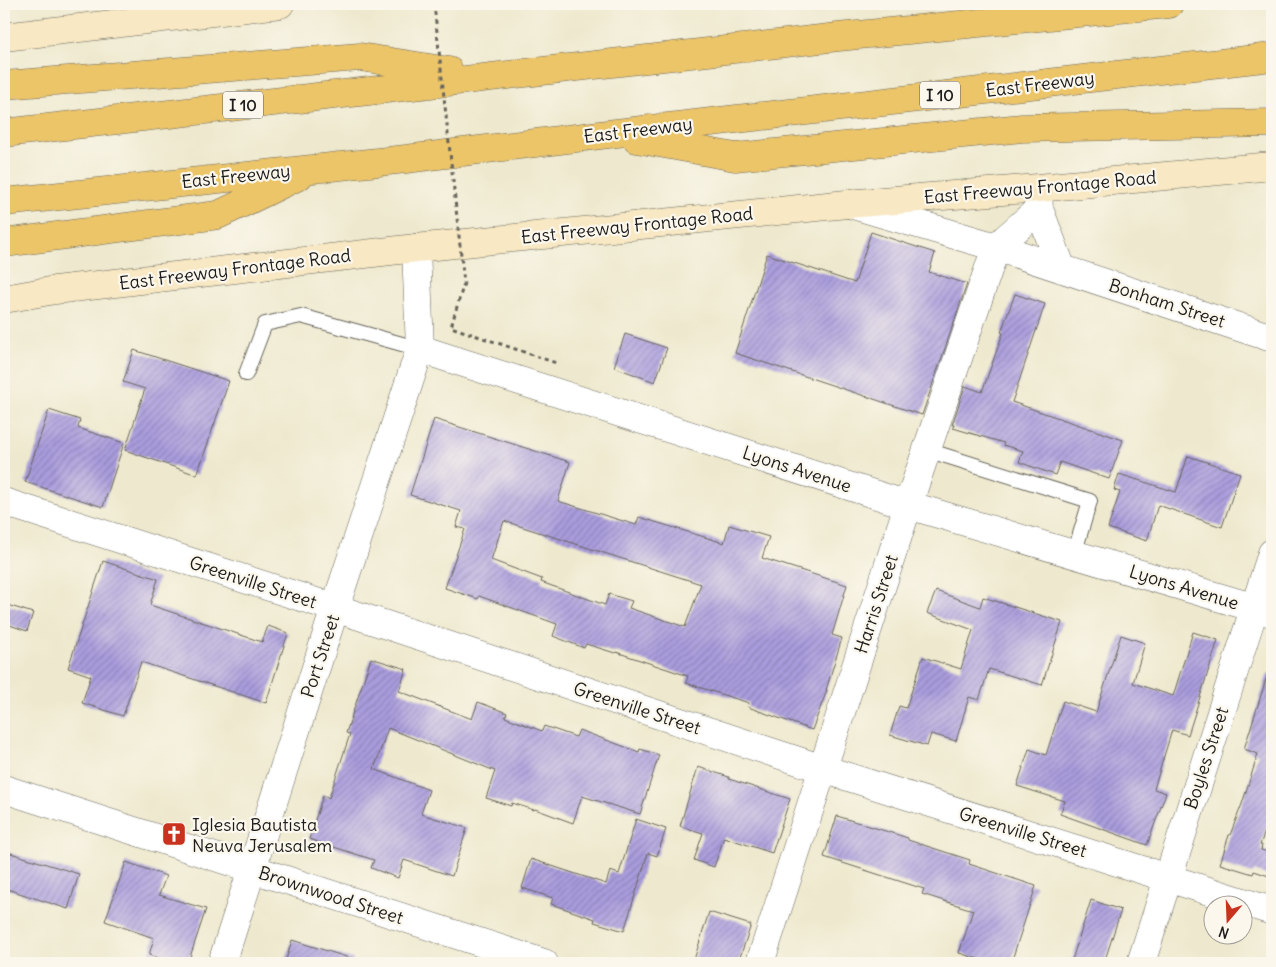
<svg xmlns="http://www.w3.org/2000/svg" width="1276" height="967" font-family="Delius,sans-serif">
<style>
.building{fill:url(#building-hatch);fill-rule:evenodd}
.lines{fill:none;stroke-linecap:round;stroke-linejoin:round}
.service-casing{stroke:#66645a;stroke-width:16}
.minor-casing{stroke:#66645a;stroke-width:29}
.tertiary-casing{stroke:#66645a;stroke-width:29}
.secondary-casing{stroke:#66645a;stroke-width:29}
.motorway-casing{stroke:#66645a;stroke-width:29}
.path{stroke:#66645a;stroke-width:3;stroke-dasharray:4 4;stroke-linecap:butt}
.service{stroke:#fff;stroke-width:14}
.minor{stroke:#fff;stroke-width:28}
.tertiary{stroke:#fff;stroke-width:28}
.secondary{stroke:#f8e8c3;stroke-width:28}
.motorway{stroke:#edc569;stroke-width:28}
.path-bridge{stroke:#66645a;stroke-width:3;stroke-dasharray:4 4;stroke-linecap:butt}
.labels{text-anchor:middle;dominant-baseline:central;stroke-width:4.5;stroke-linejoin:round;paint-order:stroke}
.shield{fill:#fbf7ec;stroke:#5f5e5a;stroke-width:1}
.shield-label{font-size:16px;font-weight:bold;fill:#1c1c1c}
.street-label{font-size:18px;fill:#1c1c1c;stroke:#fbf7ec}
.poi-label{font-size:18px;fill:#1c1c1c;stroke:#fbf7ec;text-anchor:start}
</style>
<defs>
<pattern id="building-hatch" width="6" height="6" patternUnits="userSpaceOnUse" patternTransform="scale(1.25)"><rect width="6" height="6" fill="#aa9dde"/><path d="M-1 1l2-2M0 6l6-6M5 7l2-2" fill="none" stroke="#8a7fb3"/></pattern>
</defs>
<rect width="100%" height="100%" fill="#fbf7ec"/>
<filter id="ink" filterUnits="userSpaceOnUse"><feTurbulence type="fractalNoise" baseFrequency=".02" numOctaves="2"/><feDisplacementMap in="SourceGraphic" scale="10" xChannelSelector="R" yChannelSelector="G"/><feConvolveMatrix kernelMatrix="1 2 1 2 8 2 1 2 1" color-interpolation-filters="sRGB"/></filter>
<filter id="wash" filterUnits="userSpaceOnUse"><feTurbulence type="fractalNoise" baseFrequency=".0096" numOctaves="4" result="noise"/><feDisplacementMap in="SourceGraphic" scale="20" xChannelSelector="R" yChannelSelector="G"/><feGaussianBlur stdDeviation="1.12" result="paint"/><feColorMatrix in="noise" values="0 0 0 0 0 0 0 0 0 0 0 0 0 0 0 0 0 1.4 0 .05"/><feComposite in="paint" operator="in"/></filter>
<g filter="url(#wash)">
<rect width="100%" height="100%" fill="#eee9ce"/>
<g id="blocks">
<path class="building" d="M871 232 935 253 929 272 967 284 922 415 735 353 767 254 855 283Z
M1015 294 1045 304 1012 402 1123 440 1109 479 1060 462 1055 475 1019 462 1023 451 1003 445 1004 443 953 428 954 425H952L965 386 982 392 1003 333 1001 332Z
M625 334 667 348 655 382 614 367Z
M134 350 229 381 197 475 125 450 145 389 123 382Z
M49 410 80 420 78 428 124 443 103 507 25 482Z
M434 419 570 462 558 501 636 525 639 517 724 543 729 525 769 537 762 558 847 585 832 635 842 638 826 690H827L812 730 748 707 749 703 686 683 688 676 616 652 615 653 586 644 584 648 553 636 557 624 479 596 478 599 445 588 465 529 456 527 461 511 410 495ZM504 521 701 584 685 627 629 608 632 601 609 594 605 605 541 582 542 579 491 560Z
M1188 456 1240 473 1222 527 1158 505 1147 541 1108 528 1120 492 1114 490 1119 474 1176 492Z
M103 561 158 579 150 605 262 642 268 626 288 633 266 703 141 662 123 716 82 703 91 676 68 668Z
M936 591 980 607 983 597 1062 622 1042 685 989 669 979 700 969 697 956 741 931 734 927 746 890 735 899 706 906 708 923 657 961 669 973 630 927 613Z
M4 604 33 613 27 631 4 623Z
M1193 632 1218 640 1188 735 1172 730 1154 789 1166 793 1147 845 1060 814 1065 801 1017 786 1029 749 1046 755 1063 701 1096 712 1121 635 1145 643 1133 683 1173 696Z
M371 658 406 669 399 691 472 719 478 702 507 713 505 717 542 731 544 726 576 737 579 730 639 752 640 749 659 755 640 814 582 796 573 823 535 809 534 810 512 803 511 806 486 798 495 771 388 728 374 769 429 790 421 814 467 828 452 876 404 860 398 878 371 868 374 860 309 839 323 795 329 798 350 734 346 733Z
M1268 673 1272 674V813L1260 845H1262L1261 850 1272 853V877L1254 871 1253 874 1220 864 1229 835H1230L1242 804 1258 754 1244 749Z
M698 767 729 777V779L790 799 772 853 724 837 714 867 694 860 703 833 680 826Z
M837 816 908 838V840L970 860 969 864 1036 886 1011 963H991L959 953 973 910 922 894 924 889 824 857Z
M636 819 666 829 657 856 648 853 624 931 594 922 595 919 551 904 553 898 522 888 531 859 606 884 610 871 619 874Z
M4 851 79 874 68 909 4 888Z
M126 862 166 876 159 895 206 909 188 963H174L149 955 154 938 105 921Z
M1091 900 1121 910 1104 963H1071Z
M709 912 751 925 738 963H693Z
M292 940 353 959 352 963H285Z"/>
</g>
</g>
<g filter="url(#ink)">
<use href="#blocks" fill-opacity="0" stroke="#66645a" stroke-width="1"/>
<g class="lines">
<defs>
<path id="service" d="M246 374 265 324 301 316 420 349
M927 450 1090 501 1074 554"/>
<path id="minor" d="M1038 192 1039 209 1062 269
M850 204 996 247 1272 338
M4 502 335 608 823 769 1272 911
M4 789 544 963
M222 963 335 608 420 349
M760 963 908 505 996 247 1039 209
M1141 963 1272 553"/>
<path id="tertiary" d="M416 248 420 349 908 505 1272 613"/>
<path id="secondary" d="M4 37 280 4
M4 299 55 290 416 248 847 204 1038 188 1272 166"/>
<path id="motorway" d="M4 85 360 57 449 71
M4 133 838 37 1169 4
M637 139 735 157 1022 128 1272 123
M4 202 406 159 608 134 1272 57
M4 243 218 215 299 176"/>
</defs>
<use href="#service" class="service-casing"/>
<use href="#minor" class="minor-casing"/>
<use href="#tertiary" class="tertiary-casing"/>
<use href="#secondary" class="secondary-casing"/>
<use href="#motorway" class="motorway-casing"/>
<path class="path" d="M464 283 451 327 559 364"/>
<use href="#service" class="service"/>
<use href="#minor" class="minor"/>
<use href="#tertiary" class="tertiary"/>
<use href="#secondary" class="secondary"/>
<use href="#motorway" class="motorway"/>
<path class="path-bridge" d="M434 4 464 283"/>
</g>
</g>
<defs>
<symbol id="church-square" viewBox="-11 -11 22 22"><rect x="-9" y="-9" width="18" height="18" rx="4" fill="#c8321e" stroke="#fbf7ec"/><path d="M-1.2-6h2.4v3.5h3.3v2.4h-3.3V6h-2.4V-.1h-3.3v-2.4h3.3Z" fill="#fff"/></symbol>
</defs>
<g fill-rule="evenodd">
<use href="#church-square" x="160" y="820" width="28" height="28"/>
</g>
<g class="labels">
<g class="shield">
<rect x="920" y="81.5" width="40" height="27" rx="4"/>
<rect x="223" y="91.5" width="40" height="27" rx="4"/>
</g>
<g class="shield-label">
<text x="940" y="95">I 10</text>
<text x="243" y="105">I 10</text>
</g>
<g class="street-label">
<text transform="translate(1040 84) rotate(-7)">East Freeway</text>
<text transform="translate(638 130) rotate(-7)">East Freeway</text>
<text transform="translate(236 176) rotate(-6)">East Freeway</text>
<text transform="translate(1040 187) rotate(-5)">East Freeway Frontage Road</text>
<text transform="translate(637 225) rotate(-6)">East Freeway Frontage Road</text>
<text transform="translate(235 269) rotate(-7)">East Freeway Frontage Road</text>
<text transform="translate(1167 303) rotate(18)">Bonham Street</text>
<text transform="translate(797 469) rotate(18)">Lyons Avenue</text>
<text transform="translate(253 582) rotate(18)">Greenville Street</text>
<text transform="translate(1184 587) rotate(17)">Lyons Avenue</text>
<text transform="translate(876 604) rotate(-72)">Harris Street</text>
<text transform="translate(320 656) rotate(-72)">Port Street</text>
<text transform="translate(637 708) rotate(18)">Greenville Street</text>
<text transform="translate(1206 758) rotate(-72)">Boyles Street</text>
<text transform="translate(1023 832) rotate(17)">Greenville Street</text>
<text transform="translate(331 895) rotate(18)">Brownwood Street</text>
</g>
<g class="poi-label">
<text x="192" y="824">Iglesia Bautista<tspan x="192" dy="21">Neuva Jerusalem</tspan></text>
</g>
</g>
<rect width="1276" height="967" fill="none" stroke="#fbf7ec" stroke-width="20"/>
<g transform="translate(1228 920) rotate(199)"><circle r="24" fill="#fbf7ec" stroke="#a29f99"/>
<path d="M0-4L9 19L0 12L-9 19Z" fill="#c8321e"/>
<text y="-8" font-size="14" font-weight="bold" text-anchor="middle" fill="#1c1c1c">N</text>
</g>
</svg>
